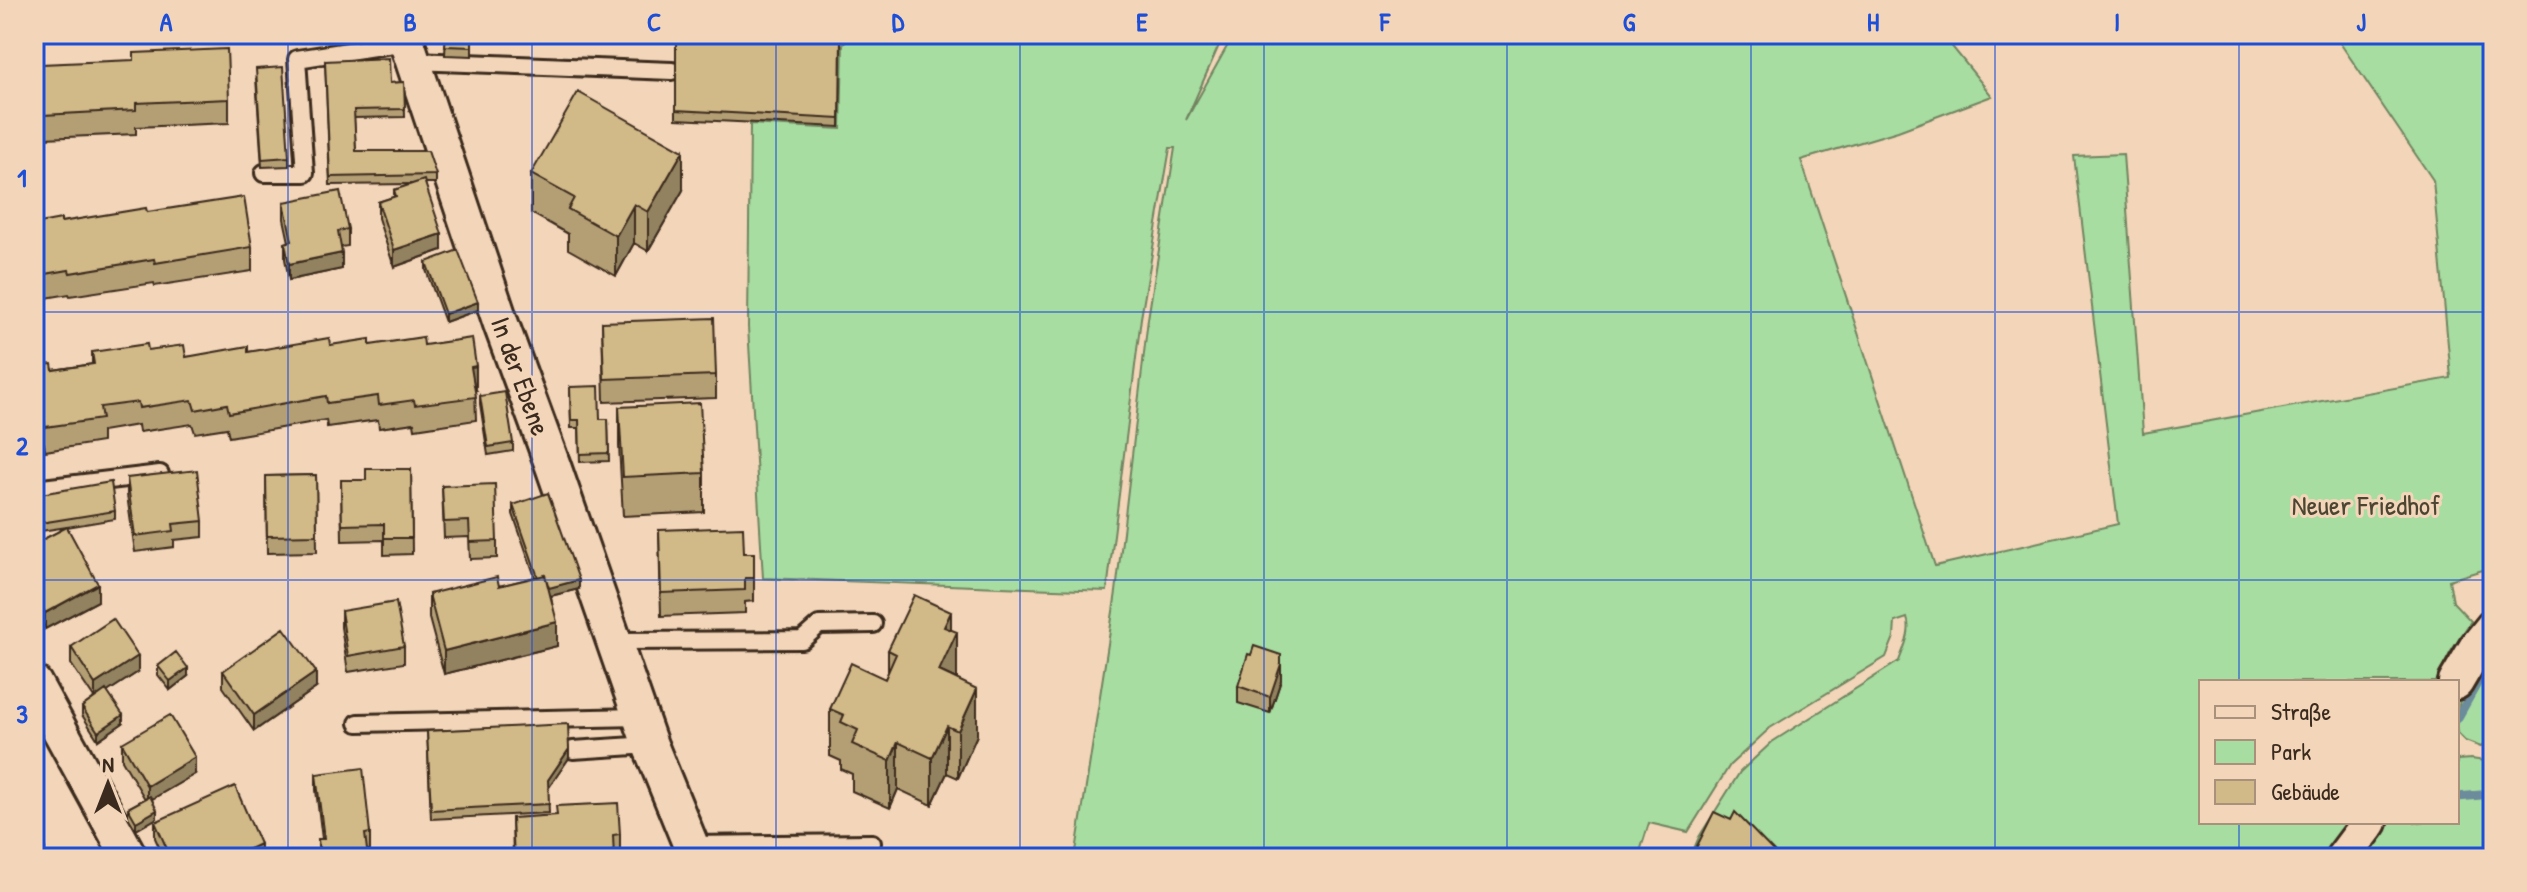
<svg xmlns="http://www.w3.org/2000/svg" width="2527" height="892" font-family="'Patrick Hand',sans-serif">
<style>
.green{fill:#a7dda1;stroke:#718460;stroke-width:2}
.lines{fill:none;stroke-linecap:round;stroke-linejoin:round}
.stream{stroke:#6c8b9b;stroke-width:9}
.service-casing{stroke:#3b2a1e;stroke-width:22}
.minor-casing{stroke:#3b2a1e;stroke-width:40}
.service{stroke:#f3d6b9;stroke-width:16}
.minor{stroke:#f3d6b9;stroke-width:34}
.wall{fill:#b49f75;stroke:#3b2a1e;stroke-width:2}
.shaded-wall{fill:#92825f;stroke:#3b2a1e;stroke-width:2}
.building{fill:#d1b988;stroke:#3b2a1e;stroke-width:2}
.grid{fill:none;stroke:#1d4ed8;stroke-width:2;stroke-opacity:0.55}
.labels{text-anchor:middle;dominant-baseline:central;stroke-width:6;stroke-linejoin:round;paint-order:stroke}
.street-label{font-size:28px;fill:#3b2a1e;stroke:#f3d6b9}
.park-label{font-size:28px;fill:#4b4532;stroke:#f3d6b9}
.neatline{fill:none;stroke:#1d4ed8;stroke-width:3}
.grid-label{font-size:26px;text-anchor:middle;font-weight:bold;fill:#1d4ed8}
</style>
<rect width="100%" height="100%" fill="#f3d6b9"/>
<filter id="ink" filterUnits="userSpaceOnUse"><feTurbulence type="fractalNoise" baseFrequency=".0125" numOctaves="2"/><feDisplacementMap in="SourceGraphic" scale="16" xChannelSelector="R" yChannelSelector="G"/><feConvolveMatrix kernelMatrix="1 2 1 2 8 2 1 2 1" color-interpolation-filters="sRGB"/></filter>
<g filter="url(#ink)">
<path class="green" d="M850 34H1224L1186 120 1234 34H1942L1992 96 1898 131 1801 160 1935 566 2118 524 2074 156 2123 154 2143 433 2451 378 2433 180 2334 34H2493V567L2449 580 2453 602 2471 621 2450 653 2436 682H2201V822H2357L2332 858H1690L1699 837 1740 772 1772 742 1899 661C1904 647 1912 632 1907 618L1895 622 1894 637 1886 657 1770 728 1730 765 1688 832 1649 823 1638 858H1075L1116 592 1148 319 1175 148H1170L1141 318 1107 591 763 578 748 327 750 124 841 129 843 44Z
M2493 641V737L2481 747 2465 741 2457 733C2457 690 2466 673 2493 641Z
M2471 759 2493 762V858H2355L2381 822H2457V760Z"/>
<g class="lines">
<path class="stream" d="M2457 719 2493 655
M2457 797 2493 794"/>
<defs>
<path id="service" d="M413 61 672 71
M264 173H305L297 59 406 42
M34 489 160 474
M614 641 802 640 819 625 873 624
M358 723 640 717
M573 750 650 745
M691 845 872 843"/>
<path id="minor" d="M404 34 501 324 553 466 650 745 696 858
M2456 682 2476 648 2493 627
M34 683 130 858
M2343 858 2370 822"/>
</defs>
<use href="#service" class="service-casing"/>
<use href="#minor" class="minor-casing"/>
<use href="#service" class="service"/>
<use href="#minor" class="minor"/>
</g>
<path class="wall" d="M446 34H472V56L445 55Z
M676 34 841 38 840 127 676 119Z
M325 61 390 83 404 82 405 117 354 118 356 151 436 175V183H425L442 250 394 267 378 218V202L394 197V190L414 184 330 185Z
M41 64 229 99V123L136 127V134L44 138V155H34V81L41 80Z
M256 78 289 157V166L262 167Z
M531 174 683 190 648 251 634 243 616 276 568 249V234L531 213Z
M284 202 348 229V246L341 247 342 269 289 280 285 259V243L289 242 284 219Z
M147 212 252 247V271L155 286 154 283 70 296 69 294 34 300V224L61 222Z
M426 262 478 310 445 322 426 270Z
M602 322 716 375V398L604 402Z
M330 345H424L476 390H475L476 420 415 429 414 423 379 428 378 420 327 427 326 420 229 437 227 428 195 433 192 424 139 432 138 425 102 431V442L45 451 44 443 34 444V366L53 370 92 364V352L148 350 186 357Z
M570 387 600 419H608L609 461 580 462 579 428H571Z
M480 396 513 443V451L488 455 480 404Z
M619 407 704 473V512L623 516 619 446Z
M411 469 412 554 384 555V540L342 541 341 480H366Z
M316 475 317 552 267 553 266 476Z
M127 478 203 521V537L174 540V547L135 552 127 495Z
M442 486 497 541V558L470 559 469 537 444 538Z
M34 495 115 511V519L67 527 98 601 45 629 34 608V544L67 527 34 532Z
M513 505 579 589 551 596 557 646 444 674 429 618V594L499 586 535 577 513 514Z
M659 530 744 553 754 578V601L745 602V613L661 616Z
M341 611 404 646V663L348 672 341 627Z
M951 630 957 679 977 735 958 778 947 773 932 805 898 789 890 808 852 791V774L841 769V761L830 756V709L885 679 888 673V650Z
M71 647 138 672 107 692 123 723 98 740 82 715V707L94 698 71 664Z
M158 666 188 676 170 690 158 675Z
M223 671 316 688 254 731 223 687Z
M1281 671V680L1270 713 1238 703V686Z
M427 731 569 758 548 788 549 813 431 819Z
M122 743 195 774 152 799 157 818 136 830 128 817V808L145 799 122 760Z
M316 774 370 833V850H367L368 858H318V839H322L316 790Z
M512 818 620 834V858H513Z
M155 822 260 858H164L155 838Z"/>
<path class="shaded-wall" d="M683 151V190L648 251V212Z
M634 204V243L616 276V236Z
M442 234V250L394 267V250Z
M342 253V269L289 280V264Z
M478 302V310L445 322V314Z
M476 366V390L471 391V367Z
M579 580V589L542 598V589Z
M98 584V601L45 629V613Z
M951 612V644L957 632V679L939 671 944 627Z
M557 622V646L444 674V651Z
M1281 655V680L1270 713V697Z
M138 656V672L95 700V684Z
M188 668V676L170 690V681Z
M316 672V688L254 731V715Z
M977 689V735L958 778V731Z
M123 715V723L98 740V732Z
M947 726V773L932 805V758Z
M898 742V789L890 808V761Z
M569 749V758L548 789V780Z
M195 757V774L147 802V786Z
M157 810V818L136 830V822Z
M45 840V858H34V843Z
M260 844V858H229Z"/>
<path class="building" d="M446 34H472V47L445 46Z
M676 34H762L841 38 840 119 676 110Z
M227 49 229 99 136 103V110L43 115 44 131H34V81L42 80 41 64 134 60V53Z
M389 58 390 83 404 82 405 109 354 110 356 151H428L436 175 330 177 325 61Z
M283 67 289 157 262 159 256 69Z
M578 92 683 151 648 212 634 204 616 236 568 209 574 198 531 174Z
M424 180 442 234 394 250 378 202 396 196 394 190Z
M340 191 348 229 338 231 342 253 289 264 285 243 292 241 284 202Z
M244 197 252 247 155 263 154 259 70 273 69 270 34 276V224L61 219V222L146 208 147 212Z
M458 250 478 302 445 314 426 262Z
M714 318 716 375 604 379 602 322Z
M423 337 424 345 472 338 476 366 471 367 476 397 415 405 414 400 379 405 378 396 327 403 326 396 229 413 227 404 195 410 192 400 139 408 138 402 100 407 102 419 45 427 44 419 34 420V366L52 364 53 370 94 364 92 352 147 344 148 350 184 345 186 357 248 346V352L329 338 330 345 370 339V345Z
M599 386 600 419H608L609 453 580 454 579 420H571L570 387Z
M505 392 513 443 488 447 480 396Z
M700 403 704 473 623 477 619 407Z
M366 469H411L412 538H384V524L342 525 341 480H366Z
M197 470 203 521 173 524 174 531 135 536 127 478Z
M316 475 317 535 267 536 266 476Z
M111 482 115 511 34 524V495Z
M495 484 497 541 470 542 469 521 444 522 442 486Z
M548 493 579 580 549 588 545 575 538 577 513 505Z
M67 527 98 584 45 613 34 591V544Z
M743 527 744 553H754V578H745V590L661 593 659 530Z
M545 575 557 622 444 651 429 594 497 577 499 586Z
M914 595 951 612 944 627 957 632 939 671 977 689 958 731 947 726 932 758 898 742 890 761 852 744 858 730 841 722 844 715 830 709 851 663 885 679 896 654 888 650Z
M396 602 404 646 348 656 341 611Z
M113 619 138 656 95 684 71 647Z
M284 628 316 672 254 715 223 671Z
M1254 646 1281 655V664L1270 697 1238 686 1248 654 1251 655Z
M176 652 188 668 170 681 158 666Z
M106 690 123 715 98 732 82 707Z
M170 715 195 757 147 786 122 743Z
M568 724 569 749 548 780 549 804 431 810 427 731Z
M363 768 370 833 365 834 368 858H320L318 839H324L316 774Z
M235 786 260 844 229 858H171L155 822Z
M150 796 157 810 136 822 128 808Z
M618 803 620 834 613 835 614 858H514L512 818 557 815 556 806Z
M34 807 45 840 34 843Z
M1714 812 1731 820 1735 812 1776 854 1767 858H1691Z"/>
</g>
<path class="grid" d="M288 34V858M532 34V858M776 34V858M1020 34V858M1264 34V858M1507 34V858M1751 34V858M1995 34V858M2239 34V682M34 312H2493M34 580H2493M2239 822V858"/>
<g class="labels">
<g class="street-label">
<text transform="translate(521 376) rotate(70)">In der Ebene</text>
</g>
<g class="park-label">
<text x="2366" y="505">Neuer Friedhof</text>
</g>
</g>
<rect width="2527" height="892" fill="none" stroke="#f3d6b9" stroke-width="88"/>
<rect x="2199" y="680" width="260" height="144" fill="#f3d6b9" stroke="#a9917b" stroke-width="2"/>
<rect x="2215" y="706" width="40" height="12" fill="#f3d6b9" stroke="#a9917b" stroke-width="2"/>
<text x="2271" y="720" font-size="24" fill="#3b2a1e">Straße</text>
<rect x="2215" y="740" width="40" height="24" fill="#a7dda1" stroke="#a9917b" stroke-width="2"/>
<text x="2271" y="760" font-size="24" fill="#3b2a1e">Park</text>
<rect x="2215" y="780" width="40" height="24" fill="#d1b988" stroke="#a9917b" stroke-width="2"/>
<text x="2271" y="800" font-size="24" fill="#3b2a1e">Gebäude</text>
<g transform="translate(108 784)" stroke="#f3d6b9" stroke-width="6" paint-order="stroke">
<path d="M0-6L14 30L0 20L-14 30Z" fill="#3b2a1e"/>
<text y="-12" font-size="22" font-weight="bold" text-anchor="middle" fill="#3b2a1e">N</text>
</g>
<rect x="44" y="44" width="2439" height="804" class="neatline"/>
<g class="grid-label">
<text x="166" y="31">A</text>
<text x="410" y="31">B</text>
<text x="654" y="31">C</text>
<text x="898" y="31">D</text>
<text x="1142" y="31">E</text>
<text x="1385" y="31">F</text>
<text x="1629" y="31">G</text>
<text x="1873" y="31">H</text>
<text x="2117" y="31">I</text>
<text x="2361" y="31">J</text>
<text x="22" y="187">1</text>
<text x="22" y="455">2</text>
<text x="22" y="723">3</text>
</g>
</svg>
